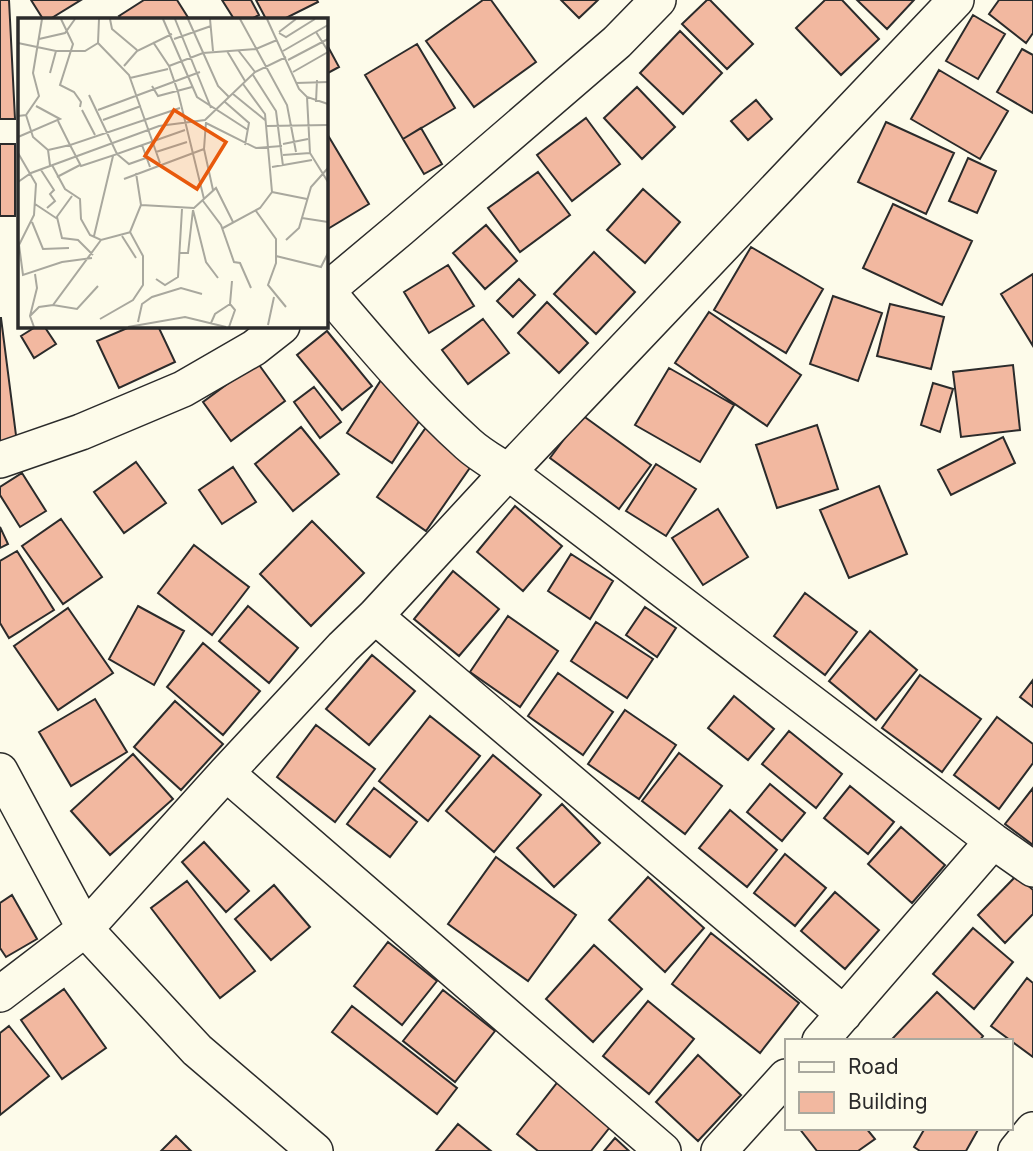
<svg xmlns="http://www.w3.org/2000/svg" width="1033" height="1151" font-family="Inter,sans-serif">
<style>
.building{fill:#f2b8a0;stroke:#2b2b2b;stroke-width:2}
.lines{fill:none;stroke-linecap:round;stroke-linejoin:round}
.minor-casing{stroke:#2b2b2b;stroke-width:38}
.minor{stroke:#fdfbea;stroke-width:35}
.inset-road{fill:none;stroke:#a9a89e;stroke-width:2}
.view{fill:#e8590c;fill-opacity:0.15;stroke:#e8590c;stroke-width:3.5}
.inset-edge{fill:none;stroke:#2b2b2b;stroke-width:3.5}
</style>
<rect width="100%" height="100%" fill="#fdfbea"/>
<path class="building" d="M0 0H9L15 119H0Z
M31 0H81L50 19H43Z
M144 0H177L189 19H121L119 16Z
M222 0H251L259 15 251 19H234Z
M256 0H317L318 2 284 19H266Z
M483 0H491L536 62 474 107 426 41Z
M561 0H598L579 18Z
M707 0H710L753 44 727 69 682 24Z
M825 0H842L879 39 841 75 796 28Z
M857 0H914L887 29Z
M999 0H1033V33L1026 43 989 14Z
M973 15 1005 34 978 79 946 61Z
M680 31 722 73 683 114 640 73Z
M326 43 339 67 326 74Z
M417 44 455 108 403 139 365 75Z
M1022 49 1033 55V113L997 92Z
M939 70 1008 111 980 159 911 119Z
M637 87 675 127 642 159 604 118Z
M756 100 772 119 748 140 731 121Z
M586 118 620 164 572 201 537 155Z
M886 122 954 153 926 214 858 182Z
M421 128 442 164 424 174 403 139Z
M326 132 369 204 326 230Z
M0 144H15V216H0Z
M968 158 996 171 977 213 949 201Z
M538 172 570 215 520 252 488 208Z
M643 189 680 222 645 263 607 230Z
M893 204 972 241 942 305 863 268Z
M486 225 517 261 485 289 453 253Z
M751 247 823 289 786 353 714 310Z
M594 252 635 292 596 334 554 294Z
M448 265 474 306 429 333 404 292Z
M1033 274V346L1001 294Z
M519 279 535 295 513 317 497 301Z
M833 296 882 313 858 381 810 364Z
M547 302 588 343 559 373 518 333Z
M890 304 944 317 931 369 877 356Z
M709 312 801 375 767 426 675 363Z
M0 318H1L17 443 0 445Z
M483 319 509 353 468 384 442 350Z
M37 326H44L56 344 34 358 21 336Z
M132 326H158L175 362 119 388 97 341Z
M327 331 372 386 342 410 297 355Z
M257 362 285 401 231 441 203 402Z
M1013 365 1020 430 961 437 953 372Z
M669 368 734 405 700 462 635 425Z
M381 380 427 409 392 463 347 433Z
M933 383 953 389 940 432 921 425Z
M314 387 341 422 320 438 294 402Z
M582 415 651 465 619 509 550 458Z
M817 425 838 489 777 508 756 445Z
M427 426 476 459 426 531 377 497Z
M301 427 339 474 293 511 255 464Z
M1003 437 1015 463 951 495 938 470Z
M136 462 166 503 124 533 94 492Z
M656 464 696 489 666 536 626 511Z
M233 467 256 502 222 524 199 490Z
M22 473 46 511 20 527 0 495V487Z
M879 486 907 554 849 578 820 510Z
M515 506 562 546 523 591 477 552Z
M718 509 748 557 703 585 672 538Z
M61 519 102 577 63 604 22 546Z
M312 521 364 573 311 626 260 574Z
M0 527 8 544 0 548Z
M194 545 249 587 212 635 158 593Z
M17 551 54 610 9 638 0 623V561Z
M571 554 613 581 590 619 548 591Z
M453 571 499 609 459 656 414 619Z
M805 593 857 632 825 675 774 636Z
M138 606 184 631 154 685 109 659Z
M248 606 298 648 269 683 219 641Z
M645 607 676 628 657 657 626 635Z
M68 608 113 673 58 710 14 646Z
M508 616 558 651 520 707 470 672Z
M596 622 653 659 627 698 571 661Z
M870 631 917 670 876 720 829 681Z
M203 643 260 691 223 735 167 687Z
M372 655 415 691 369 745 326 709Z
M558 673 613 712 583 755 528 716Z
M920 675 981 719 942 772 882 728Z
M1033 680V707L1020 697Z
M734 696 774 729 748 760 708 728Z
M95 699 127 752 71 786 39 732Z
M175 701 223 744 181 790 134 747Z
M625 710 676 745 639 799 588 764Z
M430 716 480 756 428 821 379 781Z
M997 717 1033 744V763L999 809 954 775Z
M316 725 375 769 335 822 277 777Z
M789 731 842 774 816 808 762 764Z
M679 753 722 786 685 834 642 801Z
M133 754 173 799 110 855 71 811Z
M493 755 541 795 494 852 446 811Z
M770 784 805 813 782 841 747 812Z
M850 786 894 822 868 854 824 818Z
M374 788 417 822 390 857 347 824Z
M1033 788V845L1005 824Z
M562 804 600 843 554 887 517 848Z
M730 810 777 850 747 887 699 848Z
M901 827 945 865 912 903 868 864Z
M204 842 249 891 226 912 182 862Z
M785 854 826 888 795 926 754 893Z
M496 857 576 915 528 981 448 924Z
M1017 875 1033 890V914L1005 943 978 915Z
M648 877 704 928 665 972 609 920Z
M187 881 255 971 220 998 151 908Z
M274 885 310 927 271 960 235 919Z
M835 892 879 930 845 969 801 931Z
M12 895 37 939 6 957 0 948V903Z
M973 928 1013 962 974 1009 933 974Z
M711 933 799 1003 760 1053 672 984Z
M388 942 437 981 402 1025 354 986Z
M594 945 642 989 593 1042 546 999Z
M1027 978 1033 983V1057L991 1026Z
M64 989 106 1048 62 1079 21 1020Z
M443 990 495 1031 455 1082 403 1041Z
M937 992 983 1036 979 1041H895L893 1038Z
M648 1001 694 1039 649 1094 603 1056Z
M352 1006 457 1088 437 1114 332 1032Z
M9 1026 49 1076 0 1115V1033Z
M698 1055 741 1095 698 1141 656 1102Z
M560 1079 614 1122 591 1151H538L517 1134Z
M458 1124 491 1151H436Z
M799 1128H866L875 1139 858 1151H817Z
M925 1128H979L966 1151H920L914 1147Z
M176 1136 191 1151H161Z
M615 1138 629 1151H604Z"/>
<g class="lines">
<defs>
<path id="minor" d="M326 290C371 343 417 398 468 444 480 455 495 463 508 472L993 841 1033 869
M326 291 400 229 617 42 658 0
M0 460 81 432 183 389 254 348 282 326
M375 616 844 1014
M0 771 85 929 197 1050 315 1151
M226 773 663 1151
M0 994 85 929 226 773 343 647 375 616 508 472 956 0
M820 1041 993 841
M719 1151 786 1077
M1016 1151 1033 1130"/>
</defs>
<use href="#minor" class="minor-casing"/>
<use href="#minor" class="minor"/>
</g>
<g transform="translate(18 18)">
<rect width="310" height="310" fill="#fdfbea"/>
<path class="inset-road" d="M43 1 55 26 42 67 56 74 63 84 62 89M92 1 94 11 119 32M145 1 179 79 230 112M157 1 193 90M170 1 200 68 211 79M192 1 195 33M222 1 269 87 278 134M249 1 281 71 289 79 310 86M261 14 278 1M298 14 310 33M261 15 268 19 297 1M21 21 47 15 57 1M156 21 193 8M135 24 151 48 160 74 186 181M0 25 38 33H67L80 25 81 1M80 25 111 57 142 145M220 32 237 54M209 33 227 63M265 33 310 7M270 42 310 21M106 48 119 33 154 16M151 48 185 35 238 31 259 22M275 54 310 34M32 55 38 33M235 57 258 93 265 148M112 60 150 51M278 65 310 64M134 68 140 78 174 69M215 76 247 102M71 77 99 136 167 112M289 79 292 135 310 164M207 84 231 105 227 127M298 84 299 62M64 92 77 117M80 92 182 54M8 97 15 119 30 132M0 98 8 97 21 78 15 55 24 1M85 102 123 88M188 104 186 131 195 172M188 105 238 130 264 128M249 108 310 107M0 119 42 101 18 88M265 126 290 121M124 127 132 149M138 134 169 124M0 135 18 166 16 197 1 227 5 257 44 244 74 240M265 137 292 135M128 140 111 146 99 136 63 148 52 127 162 90M32 147 30 132 52 127 40 103M34 147 47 171 62 181 63 201 72 217 83 222 113 214M254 149 294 142M23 152 36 172 32 176 37 183 29 190M39 159 62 147M106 161 186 131M0 164 13 155 141 108 187 102 237 54 268 39M254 174 289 181M185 183 203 207 216 244 222 245 233 270M17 186 38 200 54 178M123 187 176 190 198 170 215 204M175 192 188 244 200 260M238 193 258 221V245L250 267 268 289M39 199 44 220 60 222 75 237M284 200 310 204M14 204 25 231 51 230M205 210 242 190 254 174 247 96 225 66M76 218 95 138M104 218 118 240M268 222 281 210 293 169 310 150M161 235H170L175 192M258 238 303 249 310 235M138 261 147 267 160 259 164 191M35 287 59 291 80 268M12 298 21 289 35 287 83 222M82 301 115 282 125 267V238L112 214 123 187 118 155M120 304 124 286 134 279 163 270 184 276M193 305 197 296 212 286M250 307 256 279M16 309 12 298 19 270 17 256M110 309 167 299 208 309M211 309 217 292 212 286 214 263"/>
<path class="view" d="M156 92 208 124 179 171 127 138Z"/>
<rect width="310" height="310" class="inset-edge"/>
</g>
<rect x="785" y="1039" width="228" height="91" fill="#fdfbea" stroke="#a9a89e" stroke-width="2"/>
<rect x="799" y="1062" width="35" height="10" fill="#fdfbea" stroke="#a9a89e" stroke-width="2"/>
<text x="848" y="1074" font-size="21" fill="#2b2b2b">Road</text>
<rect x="799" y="1092" width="35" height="21" fill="#f2b8a0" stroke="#a9a89e" stroke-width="2"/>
<text x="848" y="1109" font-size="21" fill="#2b2b2b">Building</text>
</svg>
